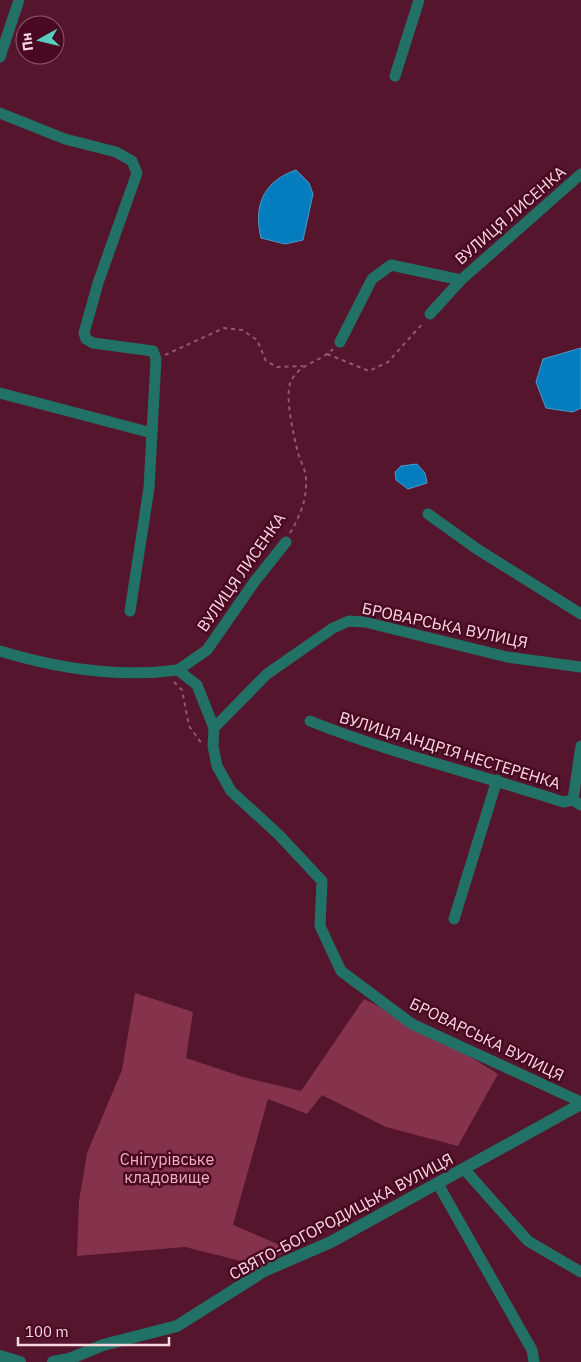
<svg xmlns="http://www.w3.org/2000/svg" width="581" height="1362" font-family="'IBM Plex Sans',sans-serif">
<style>
.green{fill:#85324d}
.water{fill:#047dbf;stroke:#4e99c9}
.lines{fill:none;stroke-linecap:round;stroke-linejoin:round}
.path{stroke:#8f5a6c;stroke-width:2;stroke-dasharray:4 4;stroke-linecap:butt}
.minor{stroke:#227167;stroke-width:11}
.tertiary{stroke:#227167;stroke-width:12}
.labels{text-anchor:middle;dominant-baseline:central;stroke-width:5;stroke-linejoin:round;paint-order:stroke}
.street-label{font-size:16px;fill:#fbd9e1;stroke:#490922}
.park-label{font-size:16px;fill:#f3b0c1;stroke:#490922}
</style>
<rect width="100%" height="100%" fill="#55152c"/>
<path class="green" d="M135 993 193 1012 186 1058 243 1077 301 1091 364 999 434 1034 498 1074 458 1146 386 1127 322 1095 307 1114 268 1099 233 1225 289 1249 261 1266 185 1247 77 1256 79 1201 87 1153 122 1070Z"/>
<path class="water" d="M296 170 309 183 313 194 303 240 285 244 261 238C253 205 264 181 296 170Z
M581 348V408L573 412 546 408 536 382 543 359Z
M417 464 425 473 427 483 408 489 396 480 395 472 401 466Z"/>
<g class="lines">
<path class="path" d="M327 354 369 371 388 362 424 322
M165 355 224 328 242 330 257 340 266 361 277 367 303 366
M290 533C300 516 307 500 306 479 306 470 300 461 298 453 294 437 284 395 291 381 300 363 320 362 333 349
M174 682 182 690 189 726 202 744"/>
<path class="minor" d="M0 57 19 0
M395 76 419 0
M0 113 65 139 116 152 132 161 137 173 98 283 84 333 86 339 93 343 153 351 156 359 149 488 130 611
M430 314 461 280
M340 342 372 279 391 265 461 280 581 174
M0 393 152 433
M428 514 477 549 581 614
M0 651C59 669 117 678 178 670L197 685 214 728
M581 667 507 657 365 622 349 621 333 628 267 674 214 728 213 746 217 766 231 791 279 835 322 881 320 926 341 971 412 1024 581 1102
M178 670 207 650 255 581 286 542
M310 721C392 754 479 774 563 802L573 800 581 805
M573 800 581 746
M454 919 497 780
M465 1170 528 1241 581 1272
M438 1184 532 1350 534 1362"/>
<path class="tertiary" d="M0 1356 20 1362
M53 1362 69 1359 103 1345 177 1326 264 1271 331 1242 581 1104"/>
</g>
<g class="labels">
<g class="street-label">
<text transform="translate(510 215) rotate(-41)">ВУЛИЦЯ ЛИСЕНКА</text>
<text transform="translate(241 572) rotate(-55)">ВУЛИЦЯ ЛИСЕНКА</text>
<text transform="translate(445 625) rotate(12)">БРОВАРСЬКА ВУЛИЦЯ</text>
<text transform="translate(450 750) rotate(17)">ВУЛИЦЯ АНДРІЯ НЕСТЕРЕНКА</text>
<text transform="translate(487 1039) rotate(26)">БРОВАРСЬКА ВУЛИЦЯ</text>
<text transform="translate(341 1216) rotate(-28)">СВЯТО-БОГОРОДИЦЬКА ВУЛИЦЯ</text>
</g>
<g class="park-label">
<text x="167" y="1159">Снігурівське<tspan x="167" dy="18">кладовище</tspan></text>
</g>
</g>
<g transform="translate(40 40) rotate(262)"><circle r="24" fill="#490922" stroke="#905c6e"/>
<path d="M0-4L9 19L0 12L-9 19Z" fill="#59cebe"/>
<text y="-8" font-size="14" font-weight="bold" text-anchor="middle" fill="#fbd9e1">Пн</text>
</g>
<path d="M18 1337v8h151v-8" fill="none" stroke="#fbd9e1" stroke-width="2.5"/>
<text x="25" y="1337" font-size="15" fill="#fbd9e1" stroke="#490922" stroke-width="4" paint-order="stroke">100 m</text>
</svg>
